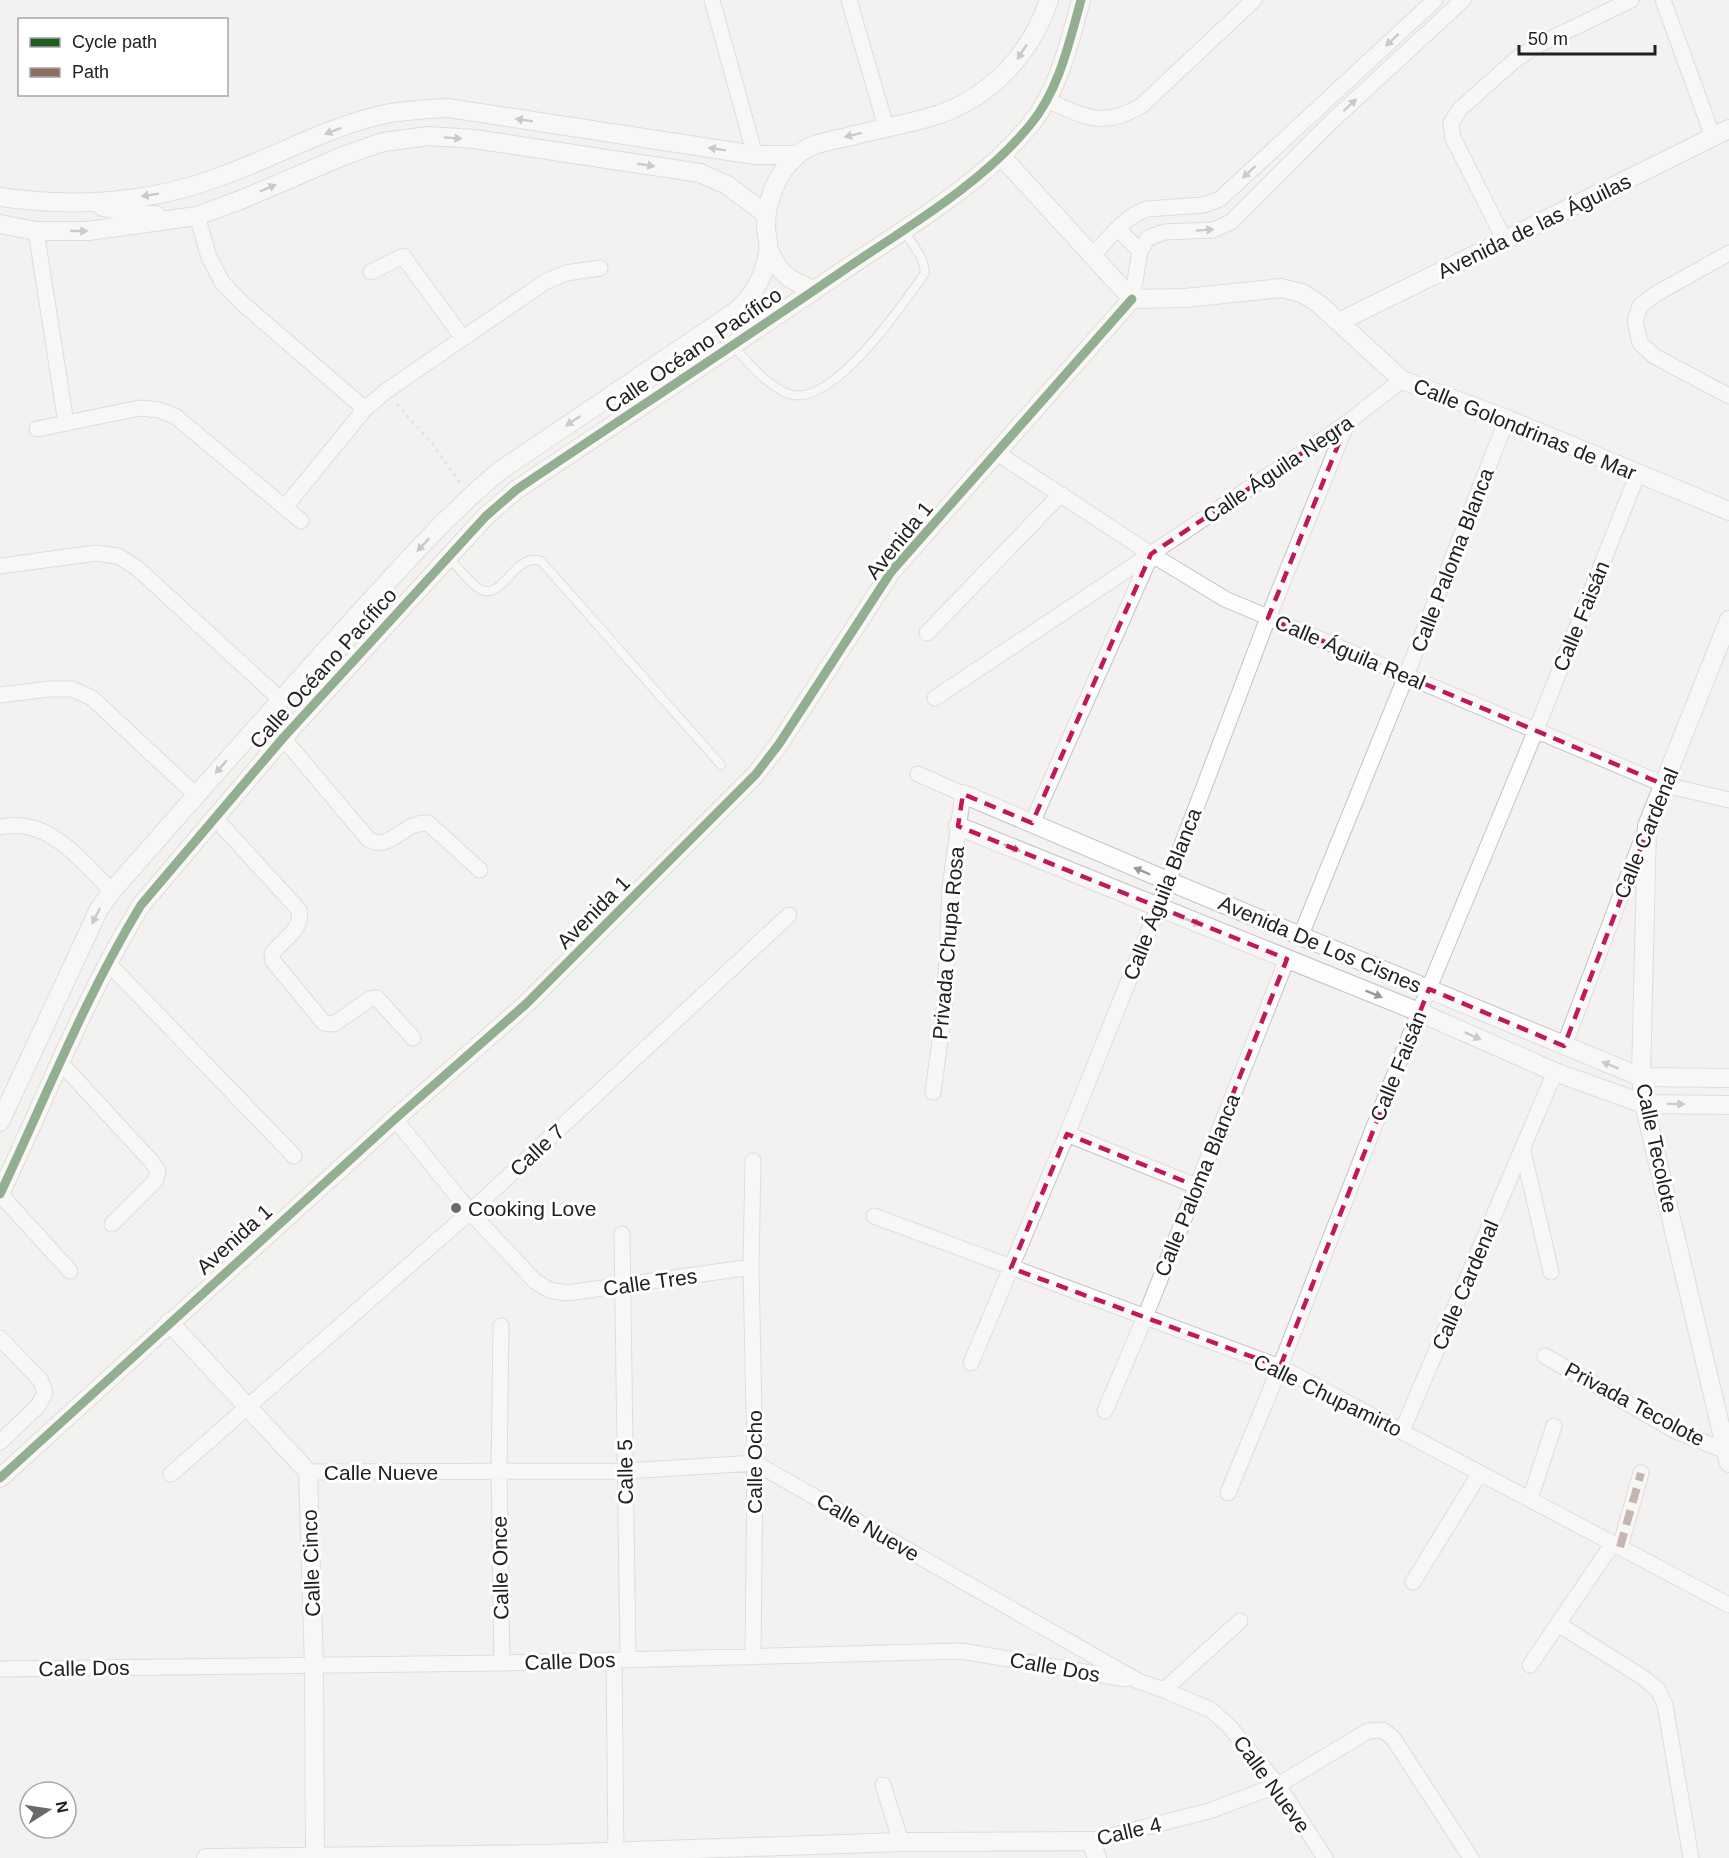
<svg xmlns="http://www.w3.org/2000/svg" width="1729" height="1858" font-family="Arial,sans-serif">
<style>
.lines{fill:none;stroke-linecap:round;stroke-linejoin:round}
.service-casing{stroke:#c4c3c2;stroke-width:10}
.minor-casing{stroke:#c4c3c2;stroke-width:17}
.tertiary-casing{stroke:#c4c3c2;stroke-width:20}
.path{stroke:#d1d0d0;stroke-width:3;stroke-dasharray:3 4.5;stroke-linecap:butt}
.service{stroke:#fdfdfd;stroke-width:8}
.minor{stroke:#fdfdfd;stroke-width:15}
.tertiary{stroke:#fdfdfd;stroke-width:18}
.quiet{stroke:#8d6e63;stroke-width:8;stroke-dasharray:15 8;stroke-linecap:butt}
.cycleway-casing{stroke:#fff;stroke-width:13}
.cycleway{stroke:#1b5e20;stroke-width:9}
.oneway{fill:#9a9a9a}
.marked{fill:none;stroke:#c2185b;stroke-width:4.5;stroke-dasharray:12 8;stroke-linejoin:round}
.poi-dot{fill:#6c6a69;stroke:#fff;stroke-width:2}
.labels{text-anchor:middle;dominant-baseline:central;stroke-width:6;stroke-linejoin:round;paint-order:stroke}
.street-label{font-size:21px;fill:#222120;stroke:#fff}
.poi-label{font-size:21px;fill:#222120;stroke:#fff;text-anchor:start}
</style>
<rect width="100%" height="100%" fill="#f4f2f0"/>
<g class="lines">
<defs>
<path id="service" d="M733 346C750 364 766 385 789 394 832 409 903 304 925 273 924 257 912 244 904 231
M448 557C458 567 467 580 478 588 502 605 514 551 541 561L721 765"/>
<path id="minor" d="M712 0 755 155
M849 0 886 127
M1663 0 1713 137
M1046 100C1085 116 1101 129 1141 106L1254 0
M197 216 209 257 222 282 242 303 365 409
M1118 229 1140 251
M36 231 66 423
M1505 241 1453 138 1451 123 1460 109 1514 61 1534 47 1631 0
M1729 253 1654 295 1640 306 1635 321 1640 343 1654 356 1729 396
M1093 255C1109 238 1125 216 1147 209L1203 205 1220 199 1435 0
M371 272 403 256 462 337
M1132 299 1140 251 1148 238 1164 232 1213 230 1231 222 1332 121 1463 0
M37 429 140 408 159 410 175 416 301 521
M997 453 1151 554 1225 599 1665 785 1729 800
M285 507 365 409 386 391 545 282 566 273 600 268
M0 566 96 553 118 556 137 568 280 699
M927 633 1061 494
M0 695 49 689H72L92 698 196 795
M935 698 1347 423 1402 380
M283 738 369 840C391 851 404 821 428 823L480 870
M918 774 963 794 950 887 945 1003 933 1092
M215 818 299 910C304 929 282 940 272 954L273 961 324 1023 334 1024 370 999 377 998 413 1038
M1032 823 1151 555
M0 827C7 826 16 825 23 826 59 830 87 867 112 891
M1301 935 1406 676 1507 419
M108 963 294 1156
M1564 1046 1644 834
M59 1061 152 1162 158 1171 155 1181 112 1224
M395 1119 470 1212 535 1281 549 1290 567 1293 751 1267
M1067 1134 1196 1186
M1523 1151 1551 1272
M0 1194 70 1271
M874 1216 1280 1367 1729 1605
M622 1234 628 1659
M501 1326 499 1472 502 1663
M0 1338 41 1381 45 1393 38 1406 0 1442
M1545 1356 1676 1431 1726 1451
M971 1363 1067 1134 1158 908 1268 618 1347 423
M1105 1411 1145 1317 1287 959
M1402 1431 1555 1072
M308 1472 626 1471 755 1463 1138 1681 1164 1690 1211 1710 1229 1726 1278 1785 1325 1858
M171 1474 470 1212 789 915
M1228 1493 1280 1367 1419 1012 1536 730 1638 473
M1530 1499 1554 1426
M1620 1547 1641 1473
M1413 1582 1480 1473
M1558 1624 1644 1678 1658 1690 1665 1705 1691 1858
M753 1657 755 1463 751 1267 753 1161
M614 1660 616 1858
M1530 1665 1613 1543
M0 1669 502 1663 961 1651 1126 1679
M1164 1690 1240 1621
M883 1785 901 1842
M1091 1841 1209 1811 1278 1785 1368 1731 1383 1730 1393 1738 1471 1858"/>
<path id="tertiary" d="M1002 157 1132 299
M0 197C73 208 150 203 219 177 273 158 325 128 381 115 403 110 425 109 448 108L755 155H796
M101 206 116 210 156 215
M0 224 36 231H88L197 216 243 199 343 156 383 142 428 136 474 139 700 173 727 185 766 214
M769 250C780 275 789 280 814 290
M1132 299 1185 298 1281 288 1302 293 1319 304 1402 380 1507 419 1729 511
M1339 322 1729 129
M1729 620 1647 826 1641 1077 1644 1104 1729 1463
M963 794 1168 881 1641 1077 1729 1078
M958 826 1419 1012 1555 1072 1644 1104 1729 1105
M0 1122 99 909 112 891C191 801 270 711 351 622 399 570 446 515 501 470L736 311C755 293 763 279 768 253 770 244 766 234 766 226 766 201 777 173 796 156 811 142 836 140 855 135 883 128 913 123 940 114 993 95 1031 53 1049 0
M0 1194C46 1097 85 997 141 905L283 738 486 516 516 490C626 416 736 344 844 270 906 228 983 183 1030 125 1059 90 1069 43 1081 0
M169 1322 308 1472 314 1666 315 1858
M0 1478 395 1119 526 1004 756 774 779 744 891 572 1132 299
M206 1858 544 1854 901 1842 1091 1841 1097 1858"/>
</defs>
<use href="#service" class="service-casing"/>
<use href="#minor" class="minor-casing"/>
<use href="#tertiary" class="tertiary-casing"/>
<path class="path" d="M397 404 434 446 460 483"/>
<use href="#service" class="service"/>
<use href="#minor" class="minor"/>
<use href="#tertiary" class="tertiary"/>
<path class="quiet" d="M1620 1547 1641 1473"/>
<defs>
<path id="cycleway" d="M0 1194C46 1097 85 997 141 905L283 738 486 516 516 490C626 416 736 344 844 270 906 228 983 183 1030 125 1059 90 1069 43 1081 0
M0 1478 395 1119 526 1004 756 774 779 744 891 572 1132 299"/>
</defs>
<use href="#cycleway" class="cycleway-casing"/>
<use href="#cycleway" class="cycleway"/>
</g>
<defs><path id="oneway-solid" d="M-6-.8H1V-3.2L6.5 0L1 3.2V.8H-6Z" transform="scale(1.5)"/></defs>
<g class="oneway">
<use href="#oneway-solid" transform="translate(1392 40) rotate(137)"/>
<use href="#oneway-solid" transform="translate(1022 52) rotate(123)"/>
<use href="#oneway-solid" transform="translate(1350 105) rotate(-43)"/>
<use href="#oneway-solid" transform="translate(524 120) rotate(-171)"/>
<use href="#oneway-solid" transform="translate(333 131) rotate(159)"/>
<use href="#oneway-solid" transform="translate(853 135) rotate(166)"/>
<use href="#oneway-solid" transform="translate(453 138) rotate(4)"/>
<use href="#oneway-solid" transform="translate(717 149) rotate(-171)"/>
<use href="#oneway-solid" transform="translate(646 165) rotate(9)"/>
<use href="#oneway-solid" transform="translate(1249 172) rotate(137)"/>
<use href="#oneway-solid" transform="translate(268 188) rotate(-23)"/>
<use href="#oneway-solid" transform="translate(150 195) rotate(171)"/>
<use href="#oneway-solid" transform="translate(1205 230) rotate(-4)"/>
<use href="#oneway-solid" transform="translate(79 231)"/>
<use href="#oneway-solid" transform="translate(573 421) rotate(146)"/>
<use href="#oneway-solid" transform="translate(423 545) rotate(133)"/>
<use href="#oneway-solid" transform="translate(221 767) rotate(131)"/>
<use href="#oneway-solid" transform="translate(1012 848) rotate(22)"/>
<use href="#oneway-solid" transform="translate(1142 871) rotate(-157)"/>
<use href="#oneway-solid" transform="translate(96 916) rotate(117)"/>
<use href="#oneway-solid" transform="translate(1193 922) rotate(22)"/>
<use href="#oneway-solid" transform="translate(1374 994) rotate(22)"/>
<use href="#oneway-solid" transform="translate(1473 1036) rotate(24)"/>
<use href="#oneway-solid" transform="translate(1610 1065) rotate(-158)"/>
<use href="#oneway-solid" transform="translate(1676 1104) rotate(1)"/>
</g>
<path d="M0 0H1729V1858H0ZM1347 423 1268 618 1665 785 1564 1046 1429 989 1280 1367 1011 1268 1067 1134 1196 1186 1287 959 958 826 963 794 1032 823 1151 554Z" fill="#f4f2f0" fill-opacity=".55" fill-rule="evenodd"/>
<path class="marked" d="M1347 423 1268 618 1665 785 1564 1046 1429 989 1280 1367 1011 1268 1067 1134 1196 1186 1287 959 958 826 963 794 1032 823 1151 554Z"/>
<circle class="poi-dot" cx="456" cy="1208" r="6"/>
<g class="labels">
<g class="street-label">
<text transform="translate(1534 226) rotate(-26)">Avenida de las Águilas</text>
<text transform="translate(693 350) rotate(-34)">Calle Océano Pacífico</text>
<text transform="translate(1525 429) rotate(22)">Calle Golondrinas de Mar</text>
<text transform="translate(1278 469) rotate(-34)">Calle Águila Negra</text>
<text transform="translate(899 540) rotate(-51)">Avenida 1</text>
<text transform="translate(1452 560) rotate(-69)">Calle Paloma Blanca</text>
<text transform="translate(1581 616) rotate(-68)">Calle Faisán</text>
<text transform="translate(1350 652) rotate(23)">Calle Águila Real</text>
<text transform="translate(323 668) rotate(-48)">Calle Océano Pacífico</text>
<text transform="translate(1646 833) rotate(-68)">Calle Cardenal</text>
<text transform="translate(1162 894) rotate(-69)">Calle Águila Blanca</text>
<text transform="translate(593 912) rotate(-45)">Avenida 1</text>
<text transform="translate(948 943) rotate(-85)">Privada Chupa Rosa</text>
<text transform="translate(1320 944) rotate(23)">Avenida De Los Cisnes</text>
<text transform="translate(1398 1066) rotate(-68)">Calle Faisán</text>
<text transform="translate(1657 1148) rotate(78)">Calle Tecolote</text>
<text transform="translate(537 1150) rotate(-43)">Calle 7</text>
<text transform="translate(1197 1185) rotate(-68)">Calle Paloma Blanca</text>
<text transform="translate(234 1239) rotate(-42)">Avenida 1</text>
<text transform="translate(650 1282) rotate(-8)">Calle Tres</text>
<text transform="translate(1465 1285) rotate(-67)">Calle Cardenal</text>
<text transform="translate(1328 1395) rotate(26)">Calle Chupamirto</text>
<text transform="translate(1635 1404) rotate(28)">Privada Tecolote</text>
<text transform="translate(754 1462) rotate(-90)">Calle Ocho</text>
<text x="381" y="1472">Calle Nueve</text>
<text transform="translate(625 1472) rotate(-91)">Calle 5</text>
<text transform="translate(868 1527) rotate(30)">Calle Nueve</text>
<text transform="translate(311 1563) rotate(-92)">Calle Cinco</text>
<text transform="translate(500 1568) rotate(-91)">Calle Once</text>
<text transform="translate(570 1661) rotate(-2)">Calle Dos</text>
<text transform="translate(1055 1667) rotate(10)">Calle Dos</text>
<text transform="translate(84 1668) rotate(-1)">Calle Dos</text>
<text transform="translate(1272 1784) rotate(54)">Calle Nueve</text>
<text transform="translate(1129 1831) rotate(-13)">Calle 4</text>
</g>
<g class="poi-label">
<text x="468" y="1208">Cooking Love</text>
</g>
</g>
<rect x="18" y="18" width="210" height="78" fill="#ffffff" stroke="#a7a6a6" stroke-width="1.5"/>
<rect x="30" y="38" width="30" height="9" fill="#1b5e20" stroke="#a7a6a6" stroke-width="1.5"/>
<text x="72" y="48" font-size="18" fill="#222120">Cycle path</text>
<rect x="30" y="68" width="30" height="9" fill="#8d6e63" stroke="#a7a6a6" stroke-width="1.5"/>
<text x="72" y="78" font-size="18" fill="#222120">Path</text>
<g transform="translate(48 1810) rotate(78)"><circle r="28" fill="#ffffff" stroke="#a7a6a6" stroke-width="1.5"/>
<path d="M0-4.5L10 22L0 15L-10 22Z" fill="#6c6a69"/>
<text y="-9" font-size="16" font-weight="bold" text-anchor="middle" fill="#222120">N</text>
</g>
<path d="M1519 45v9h136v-9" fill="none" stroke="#222120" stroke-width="3"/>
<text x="1528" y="45" font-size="18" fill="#222120" stroke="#ffffff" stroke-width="4.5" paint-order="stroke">50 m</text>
</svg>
